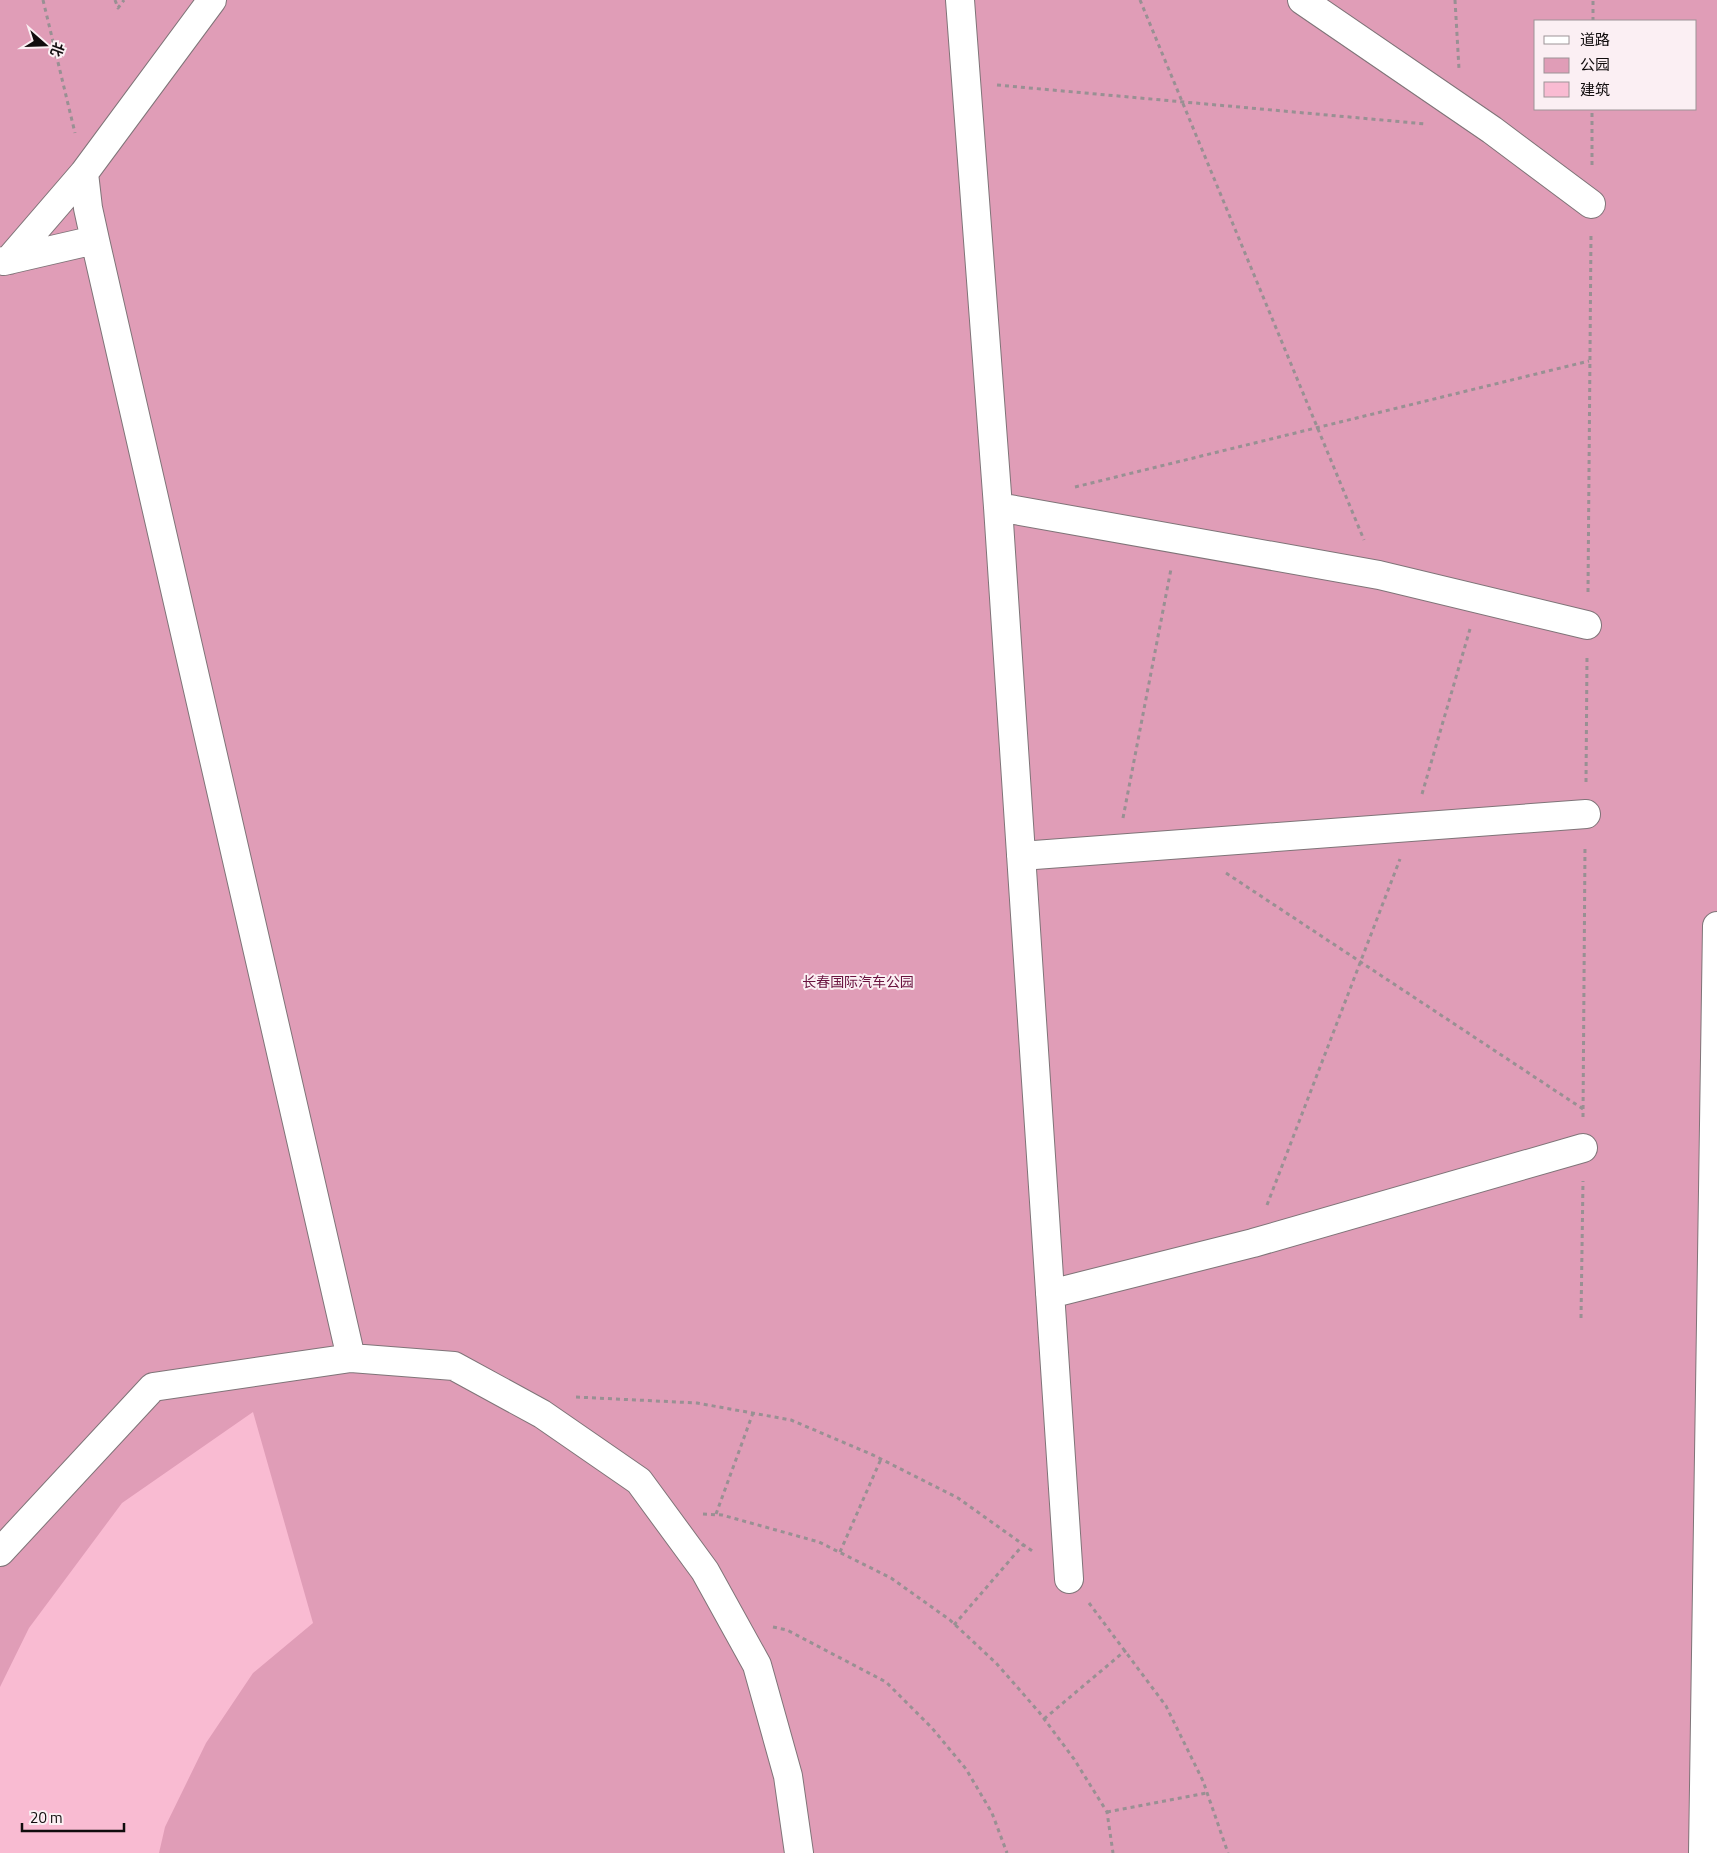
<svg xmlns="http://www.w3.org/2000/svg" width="1717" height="1853" font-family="'Titillium Web','Noto Sans SC',sans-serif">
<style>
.green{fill:#e09db7;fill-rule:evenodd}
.building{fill:#f9bbd2}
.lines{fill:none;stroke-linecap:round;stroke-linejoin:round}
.minor-casing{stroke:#7f7478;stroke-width:30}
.path{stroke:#999093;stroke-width:3;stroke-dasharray:4 4;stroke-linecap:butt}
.minor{stroke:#fff;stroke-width:28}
.labels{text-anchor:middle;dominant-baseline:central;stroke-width:4;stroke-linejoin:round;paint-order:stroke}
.park-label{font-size:14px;fill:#69133f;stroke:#fbeff3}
</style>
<rect width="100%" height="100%" fill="#eee2e6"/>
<path class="green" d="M0 0H1717V1853H0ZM1536 21H1696V109H1536Z"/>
<path class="building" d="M253 1412 313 1623 253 1673 206 1743 165 1827 159 1853H0V1687L29 1628 122 1503Z"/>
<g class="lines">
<defs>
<path id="minor" d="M212 0 84 173 88 208 95 240 351 1358
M960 0 998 507 1069 1579
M1302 0 1492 130 1591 204
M9 260 84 173
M4 261 95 240
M998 507 1379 575 1587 625
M1021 856 1586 814
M1050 1294 1253 1243 1583 1148
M0 1552 153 1387 351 1358 454 1366 542 1414 639 1481 705 1571 757 1665 788 1776 799 1853
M1703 1853 1717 926"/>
</defs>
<use href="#minor" class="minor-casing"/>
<path class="path" d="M43 0 75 133
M115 0 118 8 124 0
M1140 0 1364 540
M1455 0 1459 69
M1593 21V0
M997 85 1426 124
M1592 165V109
M1075 487 1589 361
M1588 592 1591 234
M1586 782 1587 656
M1422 794 1470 629
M1123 818 1171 569
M1226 873 1583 1109
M1583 1117 1585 846
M1267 1205 1400 859
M1581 1318 1583 1181
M576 1397 697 1403 791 1420 873 1455 958 1498 1035 1553
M703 1514 722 1515 819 1542 891 1578 950 1620 996 1663 1039 1712 1074 1759 1107 1812 1113 1853
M716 1514 753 1413
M840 1552 881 1459
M1089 1603 1166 1706 1203 1781 1228 1853
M954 1625 1023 1545
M773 1627 787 1630 886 1682 932 1728 966 1769 992 1813 1007 1853
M1044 1719 1126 1650
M1107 1812 1207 1793"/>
<use href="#minor" class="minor"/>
</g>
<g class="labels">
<g class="park-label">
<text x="858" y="981">长春国际汽车公园</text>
</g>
</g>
<rect x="1534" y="20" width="162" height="90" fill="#fbeff3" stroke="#9d9497"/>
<rect x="1544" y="36" width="25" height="8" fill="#ffffff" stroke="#9d9497"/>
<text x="1580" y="45" font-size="15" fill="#100c0d">道路</text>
<rect x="1544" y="58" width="25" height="15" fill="#e09db7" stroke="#9d9497"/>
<text x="1580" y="70" font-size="15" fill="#100c0d">公园</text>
<rect x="1544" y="82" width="25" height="15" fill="#f9bbd2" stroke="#9d9497"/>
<text x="1580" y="95" font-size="15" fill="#100c0d">建筑</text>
<g transform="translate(45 45) rotate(110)" stroke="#fbeff3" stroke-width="4" paint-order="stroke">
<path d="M0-4L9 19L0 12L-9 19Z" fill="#100c0d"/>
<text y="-8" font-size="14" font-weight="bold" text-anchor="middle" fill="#100c0d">北</text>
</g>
<path d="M22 1823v8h102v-8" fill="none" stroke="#100c0d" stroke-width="2.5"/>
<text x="30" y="1823" font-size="15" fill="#100c0d" stroke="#fbeff3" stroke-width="4" paint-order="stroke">20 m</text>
</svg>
